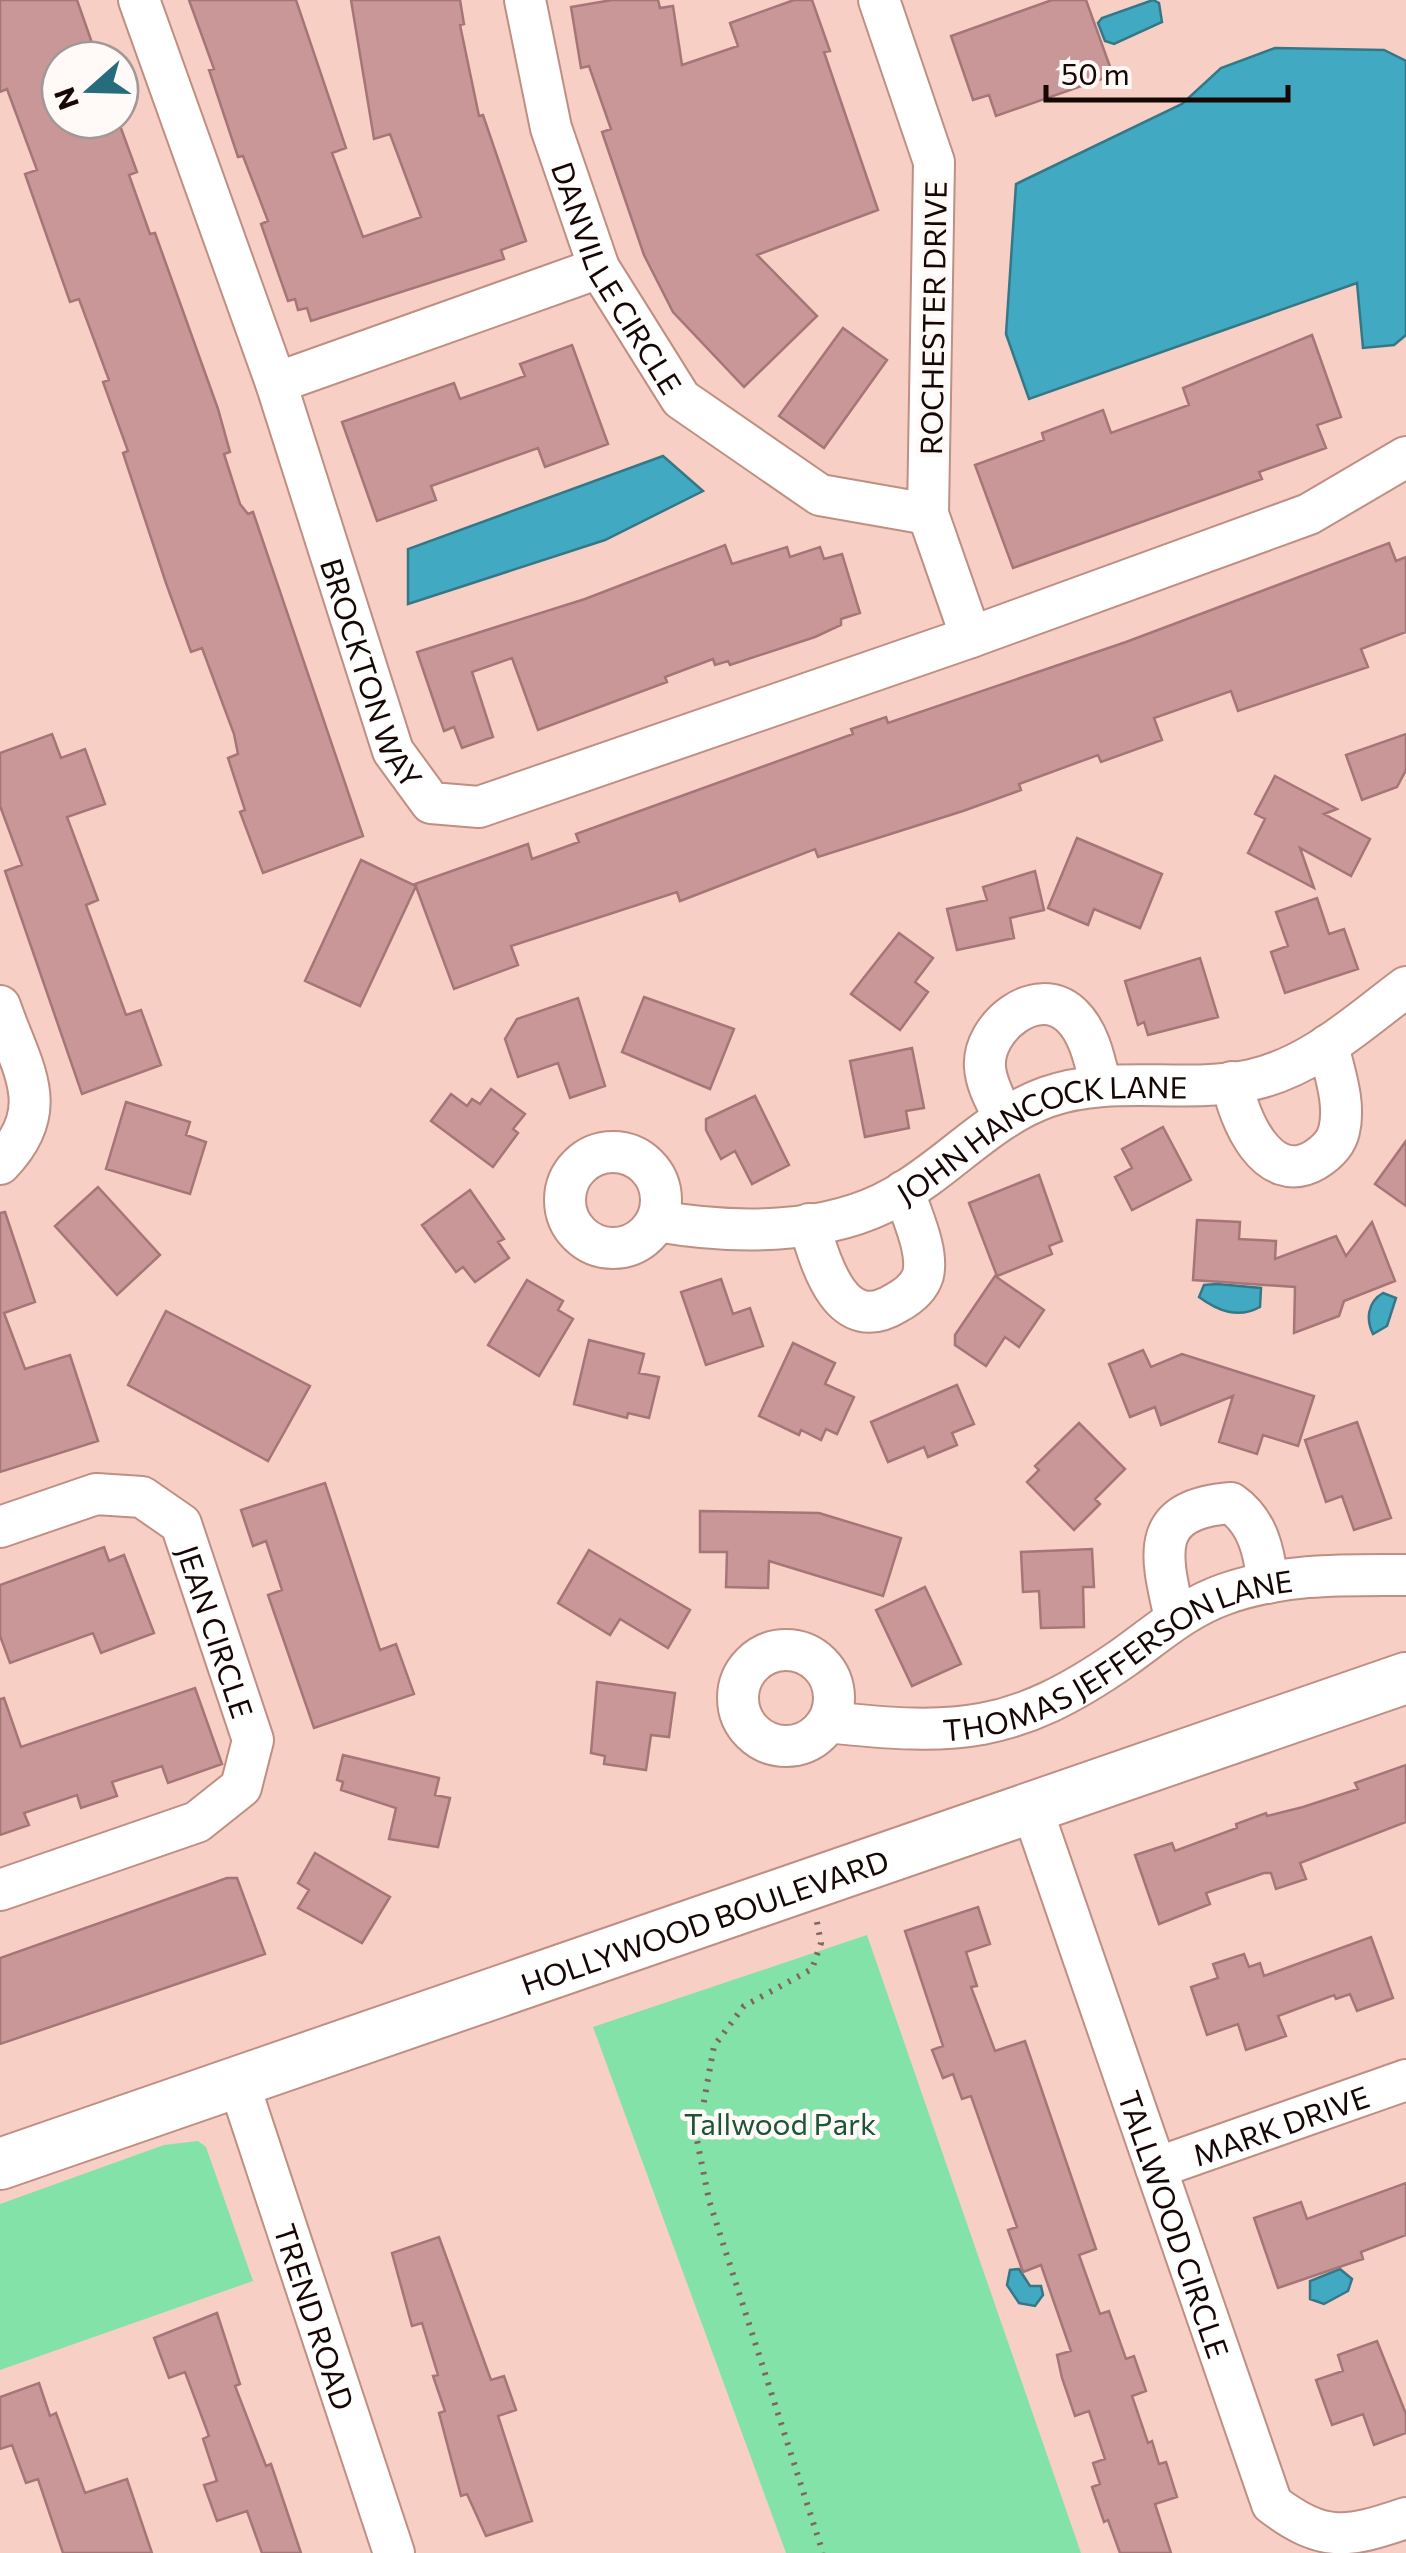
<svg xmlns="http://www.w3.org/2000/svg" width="1406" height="2553" font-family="Commissioner,sans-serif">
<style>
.green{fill:#83e2a8}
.water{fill:#41a9c1;stroke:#347888;stroke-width:2.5}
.building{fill:#ca9799;stroke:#a67577;stroke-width:2.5}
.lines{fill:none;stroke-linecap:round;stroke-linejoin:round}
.minor-casing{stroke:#be8f82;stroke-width:44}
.tertiary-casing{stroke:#be8f82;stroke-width:54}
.path{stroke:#80655e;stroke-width:6;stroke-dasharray:2.5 8;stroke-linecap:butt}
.minor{stroke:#fff;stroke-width:40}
.tertiary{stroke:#fff;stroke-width:50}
.labels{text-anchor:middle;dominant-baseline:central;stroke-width:9;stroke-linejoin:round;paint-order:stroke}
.street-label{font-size:30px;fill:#160704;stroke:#fff9f8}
.park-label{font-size:30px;fill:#1c5435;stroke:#fff9f8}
</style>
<rect width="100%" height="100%" fill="#f8cfc4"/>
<path class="green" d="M867 1935 1081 2553H786L593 2027Z
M198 2141 206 2147 253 2281 0 2370V2204L164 2145Z"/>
<path class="water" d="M1153 0 1159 3 1162 22 1114 44 1105 41 1098 23 1102 18Z
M1275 48 1384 50 1406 61V335L1394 345 1363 348 1357 283 1029 399 1006 334 1016 184 1182 104 1221 68Z
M663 456 703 491 605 540 408 604V549Z
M1217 1284 1261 1288 1260 1307C1238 1319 1218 1311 1199 1297L1204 1285Z
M1383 1293 1396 1298 1387 1326 1373 1334C1366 1320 1367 1302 1383 1293Z
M1019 2269 1030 2286H1041L1043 2295 1035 2306 1019 2303 1007 2285 1010 2270Z
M1340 2269 1352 2279 1348 2291 1324 2304 1310 2299V2281Z"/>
<path class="building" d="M0 0H77L98 60H60V120H118L137 172 129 175 150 234 155 233 218 409 230 452 224 454 240 504 248 514 253 512 363 836 263 873 240 812 245 810 228 758 238 754 234 734 202 648 191 652 166 583 123 453 128 451 103 382 109 380 79 299 70 302 25 174 37 170 7 89 0 92Z
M189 0H296L346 148 332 153 363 237 421 217 390 134 374 139 351 0H460L464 24 460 25 479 116 483 115 526 241 501 250 504 259 311 321 307 308 298 310 295 299 288 301 261 224 268 221 243 156 238 157 209 70 214 69Z
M612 0H658L660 8 673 6 682 65 738 46 730 23 794 0H812L830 51 824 52 878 210 757 255 817 316 744 387 673 312 644 255 602 132 611 129 589 66 581 68 571 7Z
M1052 0H1086L1113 75 996 116 989 95 973 100 951 36Z
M843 328 887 360 824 448 779 416Z
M1312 335 1341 417 1317 425 1326 448 1259 472 1262 479 1013 568 975 465 1044 440 1042 433 1103 410 1111 433 1189 405 1183 388Z
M572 345 608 444 545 467 538 448 431 486 436 500 377 521 342 422 454 383 460 399 525 376 520 364Z
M1389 543 1396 561 1406 557V632L1361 649 1368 667 1238 711 1231 691 1154 718 1162 740 1101 762 1098 755 1019 784 1021 790 963 811 818 857 815 849 680 901 677 892 511 946 518 965 454 989 415 884 528 844 532 859 579 842 576 834 853 734 851 729 886 717 888 723 1126 642Z
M725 545 732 564 787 547 790 557 820 547 824 559 842 554 860 613 841 619V625L815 637 730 665 728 661 715 665 713 659 665 677 667 682 538 730 512 658 472 672 493 737 462 748 454 727 444 731 417 652 585 599Z
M52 734 61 758 85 749 105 804 67 817 98 900 86 905 126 1015 141 1010 161 1065 82 1094 5 871 22 865 0 806V753Z
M1406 734V770L1397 787 1362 800 1346 755Z
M1275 776 1337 809 1324 814 1370 839 1351 876 1300 848 1314 888 1248 853 1265 819 1255 814Z
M1077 838 1162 874 1140 928 1094 909 1088 925 1048 908Z
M361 860 416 886 360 1006 305 981Z
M1035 871 1044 910 1010 918 1014 938 957 950 947 909 987 900 983 887Z
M1317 898 1329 934 1344 929 1358 969 1285 993 1271 952 1288 946 1276 912Z
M899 933 933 958 915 982 928 992 900 1030 851 994Z
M1200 958 1218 1017 1148 1035 1144 1022 1138 1025 1125 981Z
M644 997 734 1029 710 1089 622 1052Z
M578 998 605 1086 570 1098 558 1063 518 1077 505 1039 517 1019Z
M912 1048 924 1108 906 1111 909 1128 865 1137 850 1061Z
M491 1089 525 1114 513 1129 518 1133 493 1167 431 1121 451 1094 467 1106 472 1099 480 1104Z
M755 1096 789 1165 752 1184 735 1151 721 1159 706 1130V1119Z
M126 1102 190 1122 186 1135 206 1142 190 1194 106 1169Z
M1163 1127 1191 1180 1132 1210 1115 1177 1132 1168 1122 1149Z
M1406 1141V1206L1375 1184Z
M1039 1175 1062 1241 1049 1246 1052 1254 997 1276 969 1203Z
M98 1187 160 1255 117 1295 55 1226Z
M470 1190 504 1239 498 1242 509 1258 475 1282 463 1267 456 1272 422 1225Z
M5 1212 35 1302 4 1313 25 1369 70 1355 98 1441 0 1472V1213Z
M1197 1220 1240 1222 1239 1239 1276 1241 1275 1259 1336 1236 1346 1256 1372 1222 1395 1281 1344 1301 1339 1316 1294 1333 1295 1287 1193 1280Z
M995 1276 1044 1310 1019 1347 1005 1337 986 1366 955 1345V1335Z
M721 1279 733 1314 750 1308 763 1346 706 1365 681 1292Z
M527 1280 563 1301 558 1310 573 1319 539 1376 488 1345Z
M166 1311 310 1386 268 1461 128 1385Z
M589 1340 644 1354 639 1373 659 1377 649 1418 628 1413 627 1418 574 1404Z
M793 1343 835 1363 825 1384 854 1397 837 1434 826 1429 821 1440 801 1430 799 1435 759 1416Z
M1143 1350 1151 1367 1182 1354 1314 1396 1298 1446 1263 1435 1257 1454 1219 1442 1233 1396 1161 1425 1155 1407 1130 1417 1109 1364Z
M957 1385 974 1424 952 1433 957 1445 928 1457 924 1447 888 1462 871 1422Z
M1357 1422 1391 1518 1354 1530 1342 1496 1326 1502 1305 1440Z
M1079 1423 1125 1469 1095 1499 1100 1504 1074 1530 1027 1482 1039 1470 1035 1466Z
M325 1483 380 1650 396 1644 414 1694 314 1728 268 1595 282 1590 266 1541 253 1546 241 1510Z
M700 1511 819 1513 901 1538 883 1596 769 1561 768 1588 726 1587 727 1552H700Z
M104 1547 109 1561 124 1555 154 1633 101 1653 93 1633 10 1663 0 1636V1585Z
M1092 1549 1094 1587H1083L1084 1627 1041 1628 1039 1591 1023 1592 1021 1552Z
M589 1550 690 1610 668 1648 620 1619 610 1635 558 1603Z
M925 1587 961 1664 912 1686 876 1610Z
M597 1682 675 1693 669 1737 651 1735 646 1770 604 1764 605 1756 591 1753Z
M195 1688 222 1764 168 1783 162 1766 112 1782 117 1796 81 1808 77 1795 24 1813 29 1825 0 1835V1699L4 1698 21 1747Z
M343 1755 439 1778 435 1795 450 1798 438 1847 389 1839 396 1808 341 1790 343 1782 337 1780Z
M1406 1765V1822L1300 1863 1306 1879 1276 1889 1271 1873H1264L1206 1893 1210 1904 1159 1924 1135 1855 1172 1843 1175 1851 1237 1828 1236 1824 1266 1813 1267 1816 1303 1807 1358 1789 1355 1783Z
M315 1853 390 1897 362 1943 298 1908 309 1890 298 1883Z
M227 1878H237L265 1954 0 2044V1958Z
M978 1907 990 1944 966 1952 977 1986 971 1987 995 2051 1025 2041 1096 2249 1079 2255 1100 2314 1109 2311 1126 2359 1134 2356 1146 2391 1132 2396 1148 2443 1152 2441 1159 2464 1166 2462 1177 2497 1155 2504 1171 2553H1120L1108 2520 1104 2522 1092 2487 1100 2484 1093 2463 1105 2459 1089 2411 1075 2416 1062 2378 1057 2355 1071 2351 1041 2265 1023 2272 1008 2230 1017 2227 971 2096 962 2099 953 2074 943 2078 932 2050 943 2046 905 1931Z
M1371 1937 1393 1998 1357 2011 1350 1994 1336 1999 1334 1995 1278 2016 1286 2036 1246 2050 1238 2024 1207 2035 1191 1987 1218 1978 1213 1964 1244 1954 1249 1967 1260 1963 1264 1976Z
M1406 2183V2235L1361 2252 1363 2259 1278 2288 1254 2218 1301 2202 1307 2219Z
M439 2237 491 2380 504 2376 516 2410 498 2416 532 2521 486 2536 467 2494 461 2496 439 2413 445 2411 433 2376 438 2375 422 2323 412 2326 392 2253Z
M217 2313 240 2384 235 2386 266 2466 271 2464 301 2553H262L247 2511 217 2521 204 2485 217 2481 203 2439 209 2436 185 2372 169 2378 154 2338Z
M1377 2341 1406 2414V2433L1374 2445 1363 2414 1332 2425 1316 2380 1343 2371 1338 2355Z
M39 2383 50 2416 56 2413 85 2493 127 2479 152 2553H63L38 2479 26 2483 12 2445 0 2449V2397Z"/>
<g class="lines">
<defs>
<g id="minor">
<path id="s1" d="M139 0 276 383 393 751 431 803 479 807 971 637 1309 514 1406 457"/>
<path id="s2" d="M525 0 551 128 599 268 681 399 820 495 928 514"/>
<path d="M879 0 934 162 928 514 971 637"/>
<path d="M276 383 599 268"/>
<path d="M0 1006C22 1070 54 1108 0 1164"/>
<path d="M1232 1082C1238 1117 1267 1188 1315 1160 1326 1153 1336 1144 1339 1131 1346 1103 1334 1072 1328 1045"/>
<path d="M1004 1118C997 1103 986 1085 985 1067 982 1028 1036 983 1071 1015 1090 1033 1095 1062 1101 1086"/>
<circle cx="613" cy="1200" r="48"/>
<path id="s3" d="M657 1221C732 1234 827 1236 895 1197 948 1168 988 1118 1047 1097 1113 1074 1183 1094 1251 1080 1311 1067 1358 1023 1406 987"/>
<path d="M809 1224C821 1264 841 1337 896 1303 907 1297 919 1288 923 1275 929 1250 911 1215 904 1191"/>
<path id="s4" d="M0 1527 96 1494 142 1497 181 1524 253 1740 241 1787 197 1822 0 1890"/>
<path d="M1175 1618C1161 1556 1147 1509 1231 1503 1258 1522 1264 1551 1268 1583"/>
<circle cx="786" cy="1698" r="48"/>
<path id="s5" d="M828 1722C956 1736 1014 1734 1123 1658 1157 1634 1185 1608 1225 1594 1284 1573 1345 1575 1406 1575"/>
<path id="s6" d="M1031 1806 1272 2504C1324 2543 1347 2538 1406 2518"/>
<path id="s7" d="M238 2081 394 2553"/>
<path id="s8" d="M1156 2168 1406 2080"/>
</g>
<g id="tertiary">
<path id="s9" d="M0 2164 1406 1678"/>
</g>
</defs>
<use href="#minor" class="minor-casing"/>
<use href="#tertiary" class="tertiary-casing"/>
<path class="path" d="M817 1922 821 1943 812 1969 744 2006 714 2046 697 2140 709 2200 823 2553"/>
<use href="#minor" class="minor"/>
<use href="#tertiary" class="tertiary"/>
</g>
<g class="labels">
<g class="street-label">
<text stroke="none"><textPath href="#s2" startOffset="295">DANVILLE CIRCLE</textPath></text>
<text transform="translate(932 318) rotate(-89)">ROCHESTER DRIVE</text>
<text stroke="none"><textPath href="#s1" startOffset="712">BROCKTON WAY</textPath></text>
<text stroke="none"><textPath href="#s3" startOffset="408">JOHN HANCOCK LANE</textPath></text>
<text stroke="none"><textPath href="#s4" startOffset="308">JEAN CIRCLE</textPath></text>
<text stroke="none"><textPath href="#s5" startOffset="308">THOMAS JEFFERSON LANE</textPath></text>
<text stroke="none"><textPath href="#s9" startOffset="745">HOLLYWOOD BOULEVARD</textPath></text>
<text stroke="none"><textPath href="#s8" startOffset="132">MARK DRIVE</textPath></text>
<text stroke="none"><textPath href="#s6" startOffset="442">TALLWOOD CIRCLE</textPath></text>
<text stroke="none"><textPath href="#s7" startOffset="248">TREND ROAD</textPath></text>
</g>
<g class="park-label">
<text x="780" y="2122">Tallwood Park</text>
</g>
</g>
<g transform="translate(90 90) rotate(250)"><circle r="48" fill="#fff9f8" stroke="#a29896" stroke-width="2.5"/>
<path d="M0-8L18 38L0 25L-18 38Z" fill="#276c7c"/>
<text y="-15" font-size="28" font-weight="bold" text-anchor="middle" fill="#160704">N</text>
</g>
<path d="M1046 85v15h242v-15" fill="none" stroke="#160704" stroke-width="5"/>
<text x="1061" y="85" font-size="30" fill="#160704" stroke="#fff9f8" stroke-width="8" paint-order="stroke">50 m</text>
</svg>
